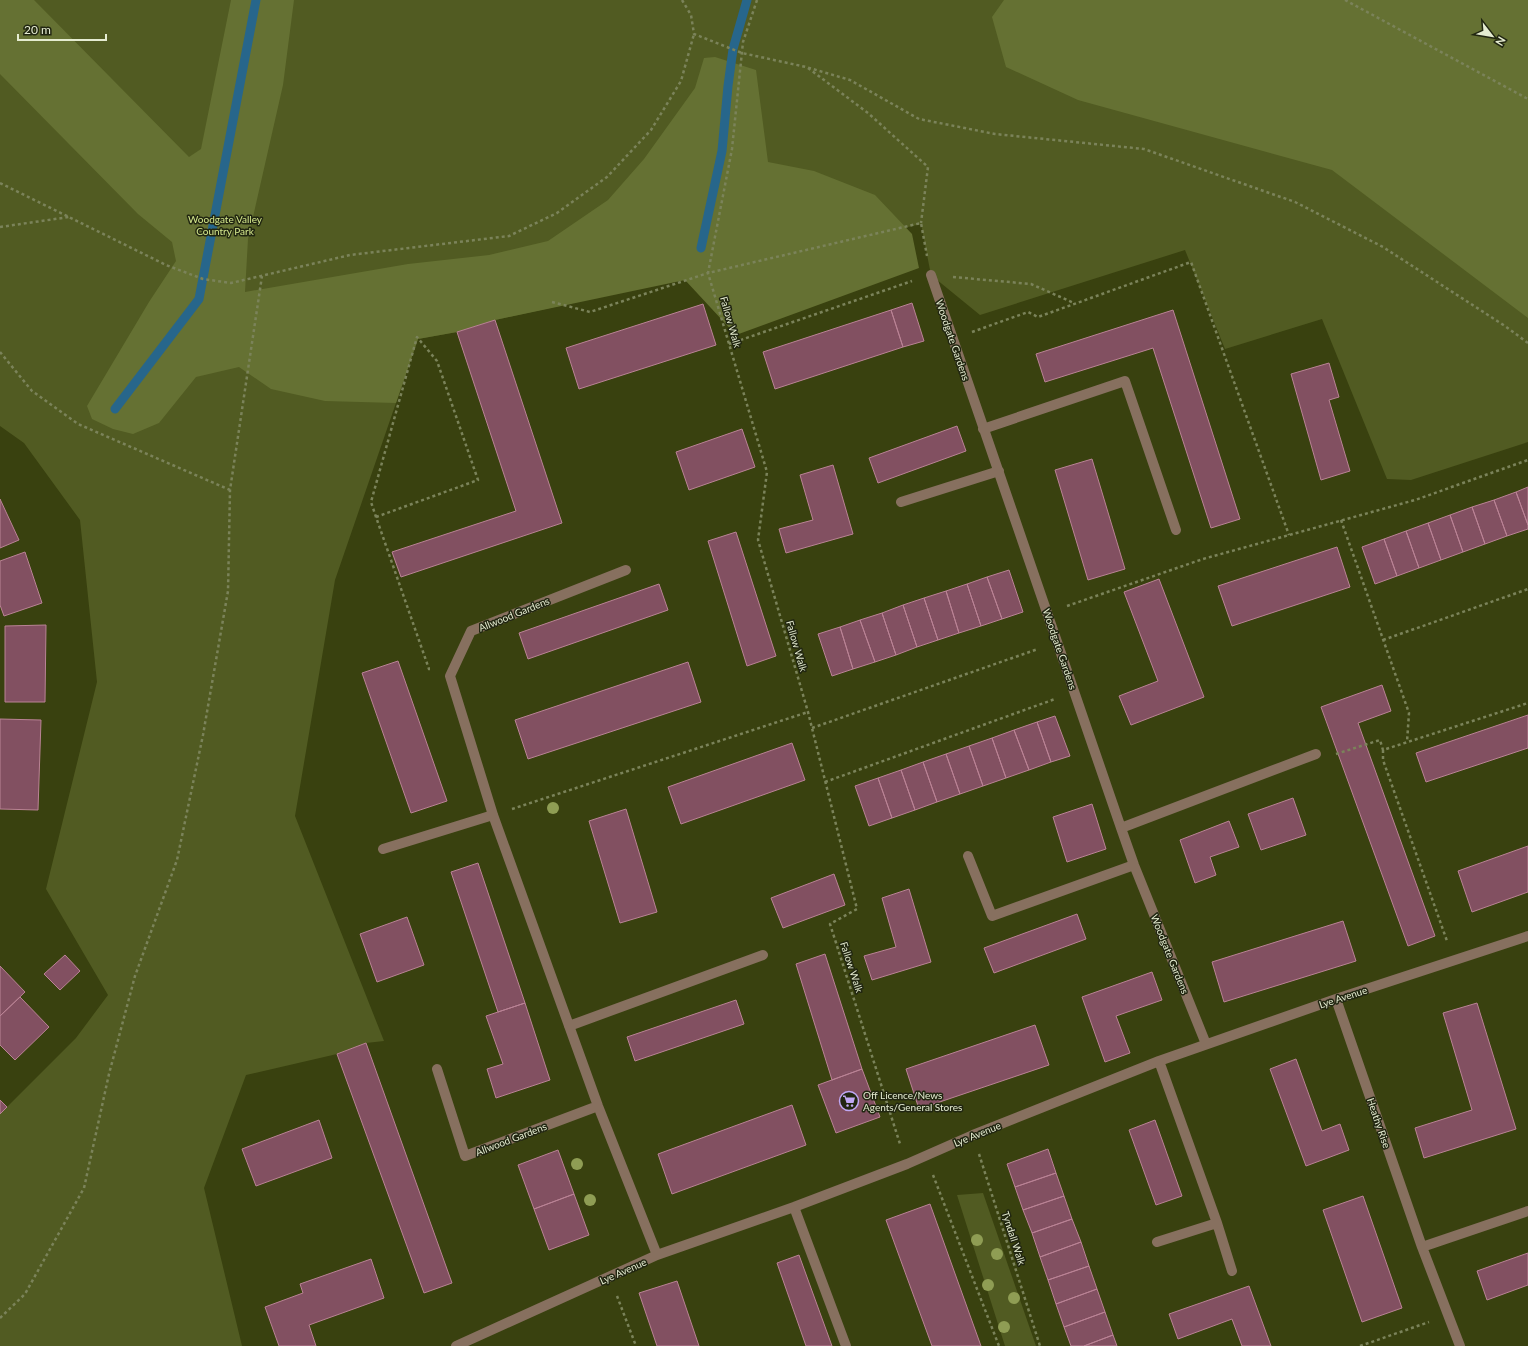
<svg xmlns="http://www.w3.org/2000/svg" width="1528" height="1346" font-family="Lato,sans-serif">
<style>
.green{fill:#515b22}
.forest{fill:#657133}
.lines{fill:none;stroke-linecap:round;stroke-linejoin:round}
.stream{stroke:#27668b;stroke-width:9}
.building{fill:#825061;stroke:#ba8395}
.path{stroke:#7b835a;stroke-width:2.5;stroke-dasharray:3 3;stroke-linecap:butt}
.street{stroke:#87705f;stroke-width:10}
.tree{fill:#8f9d54}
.labels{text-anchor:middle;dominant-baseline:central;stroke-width:3;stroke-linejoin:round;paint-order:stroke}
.park-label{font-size:10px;fill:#d5e88d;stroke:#212611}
.street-label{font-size:10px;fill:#e5ecd1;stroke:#212611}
.poi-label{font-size:10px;fill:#e5ecd1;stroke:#212611;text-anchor:start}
</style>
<rect width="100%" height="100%" fill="#39410f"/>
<path class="green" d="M0 0H1418L1528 65V442L1411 480 1387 479 1322 319 1225 349 1185 250 980 315 931 275 921 224 708 273 495 320 457 332 418 339 335 580 295 816 384 1041 366 1043 337 1054 246 1075 204 1188 242 1346H0V1114L76 1038 108 995 46 889 97 682 80 520 24 443 0 426Z
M983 1193 1036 1346H1005L957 1195Z"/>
<path class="forest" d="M0 0H34L189 157 201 149 231 0H294L283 85 248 239 245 292 408 264 489 255 548 241 608 200 644 159 695 88 704 58 715 57 756 70 768 162 814 171 875 195 912 234 919 268 736 335 685 280 495 320 457 332 418 339 396 403 325 401 271 389 239 367 196 377 159 423 133 434 113 429 92 419 87 406 149 302 176 261 172 242 138 214 0 74Z
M1004 0H1528V318L1332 170 1078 100 1006 67 992 17Z"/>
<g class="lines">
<path class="stream" d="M701 248 722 151 728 86 733 49 747 0
M115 409 199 299 256 0"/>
</g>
<path class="building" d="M912 303 924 341 903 347 891 310Z
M703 304 716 345 579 389 566 348Z
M891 310 903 347 775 389 763 352Z
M1173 310 1240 519 1211 528 1153 348 1045 382 1036 354Z
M495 320 562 523 401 577 392 552 516 511 457 332Z
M1329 363 1339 397 1329 400 1350 471 1321 480 1291 374Z
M957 426 966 451 878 483 869 458Z
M742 429 755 467 689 490 676 452Z
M1092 459 1125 569 1088 580 1055 470Z
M833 465 853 534 786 553 779 529 813 520 800 475Z
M1528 487V525L1516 492Z
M1516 492 1528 525V529L1507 536 1494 500Z
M0 499 19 540 0 548Z
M1494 500 1507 536 1485 544 1472 507Z
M1472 507 1485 544 1463 552 1450 515Z
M1450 515 1463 552 1441 560 1428 523Z
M1428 523 1441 560 1419 568 1406 531Z
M1406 531 1419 568 1397 576 1384 539Z
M736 532 776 656 747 666 708 541Z
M1384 539 1397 576 1375 584 1362 547Z
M1337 547 1350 587 1232 626 1218 586Z
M25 552 42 603 4 616 0 605V561Z
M1009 570 1023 612 1002 619 987 577Z
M987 577 1002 619 981 626 967 584Z
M1159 579 1204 697 1131 725 1119 696 1158 681 1124 592Z
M659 584 668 610 528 659 519 633Z
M967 584 981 626 959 633 946 591Z
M946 591 959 633 938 640 924 598Z
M924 598 938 640 917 647 903 605Z
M903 605 917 647 896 655 882 613Z
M882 613 896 655 875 662 860 620Z
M860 620 875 662 853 669 840 627Z
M46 625 45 702H5V626Z
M840 627 853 669 832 676 818 634Z
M398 661 447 801 411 813 362 673Z
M688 662 701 702 528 759 515 720Z
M1382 685 1391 711 1358 723 1435 936 1408 946 1321 707Z
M1528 715V748L1426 782 1416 753Z
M1055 716 1070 756 1051 762 1037 722Z
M0 719 41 720 38 810 0 809Z
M1037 722 1051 762 1029 770 1014 730Z
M1014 730 1029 770 1006 778 992 738Z
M992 738 1006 778 983 786 969 746Z
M792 743 805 780 681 824 668 787Z
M969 746 983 786 960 794 946 754Z
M946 754 960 794 937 802 923 762Z
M923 762 937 802 915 810 901 770Z
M901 770 915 810 892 818 878 778Z
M878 778 892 818 869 826 855 786Z
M1293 798 1306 835 1261 850 1248 814Z
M1092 804 1106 849 1067 862 1053 817Z
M626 809 657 912 620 923 589 821Z
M1229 821 1239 847 1210 857 1216 875 1195 883 1180 840Z
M1528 846V892L1472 912 1458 871Z
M478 863 525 1003 498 1012 451 872Z
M834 874 845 905 783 928 771 898Z
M909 889 931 962 872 980 864 956 896 947 882 898Z
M1077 914 1086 939 994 973 984 948Z
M407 917 424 965 377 982 360 934Z
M1343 921 1356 961 1224 1002 1212 962Z
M825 954 862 1069 832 1080 796 964Z
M65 955 80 971 60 990 44 974Z
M0 966 25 992 0 1016Z
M1152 972 1162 1000 1116 1016 1130 1053 1105 1062 1082 997Z
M20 997 49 1027 15 1060 0 1045V1016Z
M736 1000 744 1024 635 1061 627 1037Z
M525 1003 550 1080 496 1098 487 1069 503 1064 486 1016Z
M1477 1003 1516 1129 1424 1158 1415 1128 1472 1110 1443 1013Z
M1035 1025 1049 1065 919 1109 906 1069Z
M366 1043 452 1283 424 1293 337 1054Z
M1296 1059 1322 1131 1340 1124 1349 1150 1306 1166 1270 1069Z
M862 1069 880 1117 836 1133 818 1085Z
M0 1100 7 1107 0 1114Z
M792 1105 806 1145 672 1194 658 1154Z
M319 1120 332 1158 256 1186 242 1149Z
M1155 1120 1182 1196 1156 1205 1129 1130Z
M1048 1149 1056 1173 1015 1187 1007 1164Z
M558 1150 574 1194 534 1209 518 1165Z
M1056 1173 1064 1196 1023 1210 1015 1187Z
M574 1194 589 1235 549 1250 534 1209Z
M1064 1196 1072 1219 1032 1233 1023 1210Z
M1363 1196 1402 1308 1362 1322 1323 1210Z
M930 1204 981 1346H932L886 1220Z
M1072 1219 1081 1242 1040 1257 1032 1233Z
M1081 1242 1089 1266 1048 1280 1040 1257Z
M1528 1253V1285L1487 1300 1477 1271Z
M799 1255 832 1346H806L777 1263Z
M371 1259 384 1298 309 1325 316 1346H279L265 1307 303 1293 300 1284Z
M1089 1266 1097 1289 1056 1304 1048 1280Z
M677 1281 699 1346H657L639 1293Z
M1249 1286 1271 1346H1242L1232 1319 1178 1339 1169 1314Z
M1097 1289 1105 1312 1064 1327 1056 1304Z
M1105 1312 1113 1335 1084 1346H1071L1064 1327Z
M1113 1335 1117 1346H1084Z"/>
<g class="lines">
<path class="path" d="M682 0 691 15 694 34 742 53 806 67 850 80 919 119 995 134 1144 149 1295 202 1383 247 1505 326 1528 343
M757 0 743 42 732 149 708 273 921 223 927 256
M1345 0 1528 99
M808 68 868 113 928 167 921 223
M0 183 166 265 203 279 231 283 350 255 509 236 557 213 607 177 651 130 681 81 694 34
M0 227 69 217
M953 277 1031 284 1074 303
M552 302 590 312 708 273 767 472 758 540 808 712 857 909 830 924 900 1144
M972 332 1028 312 1038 317 1191 262 1289 535
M729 344 912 281
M0 352 32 391 78 424 230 490
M376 517 478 480 437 361 417 337 371 502 376 517 429 669H430
M1341 520 1409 713 1407 742
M1067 606 1203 559 1415 500 1528 460
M1383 640 1528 589
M812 728 1038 649
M1383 750V760L1447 941
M1336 754 1380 740 1383 750 1528 703
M825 782 1055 699
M512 809 808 712
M979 1154 1040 1346
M933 1175 999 1346
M617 1296 636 1346
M0 1318 25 1294 84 1188 109 1074 135 976 177 860 203 735 228 591 230 490 262 276
M1360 1346 1429 1322"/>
<path class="street" d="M931 275 1121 828 1134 865 1206 1044
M983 429 1125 381 1176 530
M901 502 999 471
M626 570 471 631 450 676 493 815 598 1106 657 1255
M1121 828 1316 754
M383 849 493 815
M968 856 992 916 1134 865
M1336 999 1422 1247 1460 1346
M569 1026 763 955
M1159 1061 1217 1223 1232 1271
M437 1069 465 1156 598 1106
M794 1207 846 1346
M1157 1242 1217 1223
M1422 1247 1528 1211
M456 1346 657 1255 794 1207 907 1164 973 1135 1159 1061 1336 999 1528 936"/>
</g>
<g class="tree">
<circle cx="553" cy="808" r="6"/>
<circle cx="577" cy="1164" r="6"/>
<circle cx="590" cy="1200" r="6"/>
<circle cx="977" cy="1240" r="6"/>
<circle cx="997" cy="1254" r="6"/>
<circle cx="988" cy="1285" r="6"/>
<circle cx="1014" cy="1298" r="6"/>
<circle cx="1004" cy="1327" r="6"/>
</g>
<defs>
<symbol id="supermarket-ring" viewBox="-11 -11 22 22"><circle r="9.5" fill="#212611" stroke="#c0a8f4" stroke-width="1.5"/><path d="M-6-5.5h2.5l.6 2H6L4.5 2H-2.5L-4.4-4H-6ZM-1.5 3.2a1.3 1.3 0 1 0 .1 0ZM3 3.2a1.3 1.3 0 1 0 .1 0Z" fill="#c0a8f4"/></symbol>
</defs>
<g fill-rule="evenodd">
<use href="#supermarket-ring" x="838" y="1090" width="22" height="22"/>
</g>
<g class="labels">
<g class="park-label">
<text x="225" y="219">Woodgate Valley<tspan x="225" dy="12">Country Park</tspan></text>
</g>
<g class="street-label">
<text transform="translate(731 322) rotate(74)">Fallow Walk</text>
<text transform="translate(953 340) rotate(71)">Woodgate Gardens</text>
<text transform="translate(514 614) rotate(-22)">Allwood Gardens</text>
<text transform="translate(797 646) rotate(74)">Fallow Walk</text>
<text transform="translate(1060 649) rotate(71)">Woodgate Gardens</text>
<text transform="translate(1170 954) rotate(68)">Woodgate Gardens</text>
<text transform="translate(852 967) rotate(72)">Fallow Walk</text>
<text transform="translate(1343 997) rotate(-18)">Lye Avenue</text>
<text transform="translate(1379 1123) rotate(71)">Heathy Rise</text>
<text transform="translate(977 1134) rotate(-22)">Lye Avenue</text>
<text transform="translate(511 1139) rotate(-21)">Allwood Gardens</text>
<text transform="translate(1014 1238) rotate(72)">Tyndall Walk</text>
<text transform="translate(623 1271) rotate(-24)">Lye Avenue</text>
</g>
<g class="poi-label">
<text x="863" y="1095">Off Licence/News<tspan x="863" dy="12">Agents/General Stores</tspan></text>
</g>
</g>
<g transform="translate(1492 36) rotate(121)" stroke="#212611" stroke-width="3" paint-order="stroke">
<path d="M0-3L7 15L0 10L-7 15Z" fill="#e5ecd1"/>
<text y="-6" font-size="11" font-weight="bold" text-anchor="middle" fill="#e5ecd1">N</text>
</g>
<path d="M18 34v6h88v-6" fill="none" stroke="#e5ecd1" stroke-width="2"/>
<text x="24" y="34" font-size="12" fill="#e5ecd1" stroke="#212611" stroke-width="3" paint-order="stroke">20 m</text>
</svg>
